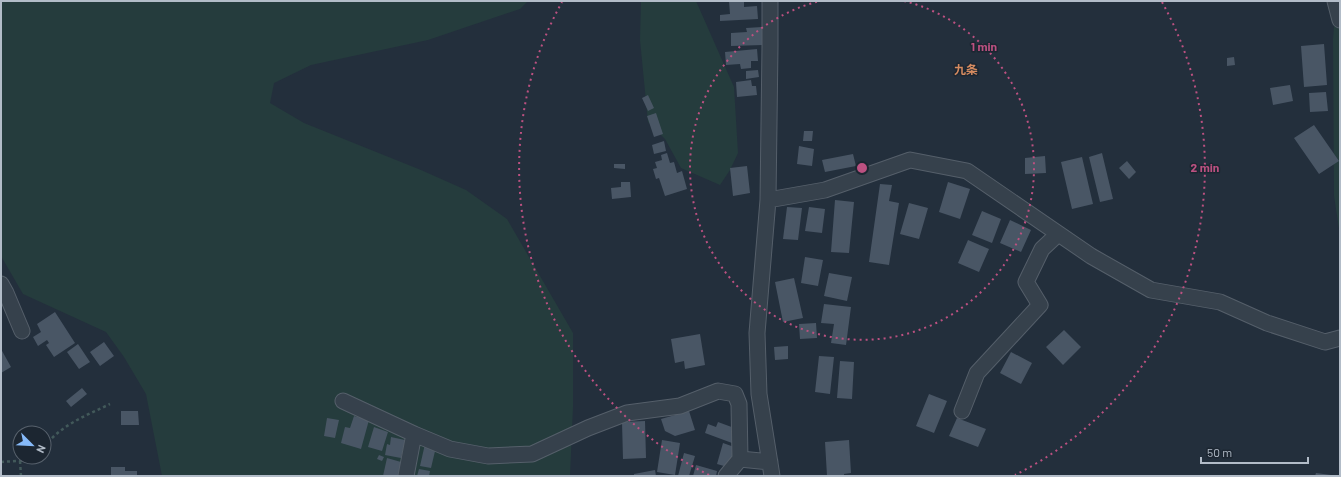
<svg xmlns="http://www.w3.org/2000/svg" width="1341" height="477" font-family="Barlow,'Noto Sans JP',sans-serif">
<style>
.green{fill:#253c3d}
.building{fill:#495665}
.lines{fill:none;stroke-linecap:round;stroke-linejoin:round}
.minor-casing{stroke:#555f6a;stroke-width:17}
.path{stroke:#42595a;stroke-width:2.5;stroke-dasharray:3 3;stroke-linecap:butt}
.minor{stroke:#36414c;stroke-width:15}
.ring{fill:none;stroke:#bc5181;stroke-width:2;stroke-dasharray:2 4}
.labels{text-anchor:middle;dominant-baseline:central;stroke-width:3;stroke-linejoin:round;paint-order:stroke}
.quarter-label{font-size:12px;font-weight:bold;fill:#d58b60;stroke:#1c2631}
.centre{fill:#bc5181;stroke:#1c2631;stroke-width:2}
.ring-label{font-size:12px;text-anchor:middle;font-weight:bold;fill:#bc5181;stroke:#1c2631;stroke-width:3;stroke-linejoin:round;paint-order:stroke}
</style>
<rect width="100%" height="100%" fill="#232f3c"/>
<path class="green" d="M1 1H528L520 9 428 40 311 65 274 83 270 103 304 123 421 170 466 190 507 219 573 333V407L570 476H162L146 394 124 357 106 332 23 294 1 256Z
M641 1H696L734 87 738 153 730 170 720 185 681 168 665 139 648 122 640 40Z
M1336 1H1340V235L1334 196 1333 39Z"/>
<path class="building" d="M729 1H744V7L757 6 758 19 720 21V15L730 14Z
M762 27 763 45 731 46V33L747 32 746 28Z
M1324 44 1327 85 1304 87 1301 46Z
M757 49 758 61H751V68L741 69 740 64 726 65 725 52Z
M1234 57 1235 65 1227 66V58Z
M758 70 759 77 746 79V71Z
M751 80 752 86H756L757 95 737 97 736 82Z
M1290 85 1293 101 1273 105 1270 88Z
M1326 92 1328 111 1310 112 1309 93Z
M648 95 654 108 648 111 642 98Z
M656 113 663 134 654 137 647 116Z
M1314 125 1339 161 1319 174 1294 138Z
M804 131H813L812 141H803Z
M664 141 666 151 654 154 652 145Z
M799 146 814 149 812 166 797 164Z
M667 153 670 163 674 162 677 173 682 171 687 189 665 196 659 178 656 179 653 169 657 168 655 162 662 160 661 155Z
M1102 153 1113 199 1100 202 1089 157Z
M853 154 856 166 825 172 822 160Z
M1045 156 1046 173 1025 174V158Z
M1082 157 1093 204 1072 209 1061 162Z
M1127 161 1136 172 1129 179 1119 168Z
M614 164H625V169L614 168Z
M747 166 750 193 733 196 730 168Z
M621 182H630L631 197 612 199 611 188 621 187Z
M948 182 970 189 960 219 939 212Z
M880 184 892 185 889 201 899 203 889 265 869 262Z
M835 200 854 202 849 253 831 252Z
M909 203 928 208 919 239 900 234Z
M787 207 802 208 798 240 783 239Z
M809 207 825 209 822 233 805 231Z
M982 211 1001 219 992 243 972 235Z
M1010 220 1031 230 1021 252 1000 243Z
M968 240 989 249 979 272 958 263Z
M805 257 823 260 818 286 801 283Z
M829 273 852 277 847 301 824 296Z
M794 278 803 318 783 322 775 282Z
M824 304 851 307 846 345 831 343 834 324 821 323Z
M55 312 75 343 54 357 46 345 49 343 47 340 38 346 33 337 41 332 37 324Z
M816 323 817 338 800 339 799 324Z
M1064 330 1081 347 1063 365 1046 347Z
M700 334 705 365 685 369 684 361 675 363 671 339Z
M104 342 114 356 100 366 90 352Z
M78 344 90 362 79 369 67 352Z
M788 346V359L775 360 774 347Z
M1 349 11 367 1 373Z
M1011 352 1032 363 1021 384 1000 373Z
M819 356 834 357 830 394 815 392Z
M840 361 854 362 852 399 837 398Z
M82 388 87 394 71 407 66 401Z
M929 394 947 401 934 433 916 426Z
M121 411H138L139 425H121Z
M689 411 695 430 675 436 665 431 661 419Z
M354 416 369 420 361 449 341 443 345 427 350 428Z
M327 418 339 420 335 438 324 436Z
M957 418 986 429 978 447 949 436Z
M645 421 646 458 623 459 622 422Z
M718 422 737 429 732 443 705 433 708 424 716 427Z
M374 427 388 432 382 451 368 447Z
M391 437 405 440 401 458 385 455 387 444 390 445Z
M662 440 680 443 675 475 657 472Z
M849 440 851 473 844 474V476H827L825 442Z
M723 443 737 448 731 468 717 464Z
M425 444 436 447 431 468 420 466Z
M684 453 695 456 689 476H678Z
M379 455 384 457 382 461 377 459Z
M387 458 401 462 398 476H383Z
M696 465 717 471 716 476H693Z
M111 467H125V471H137V476H111Z
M419 469 430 471 429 476H417Z
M655 470 656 476H634V474Z
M1316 473 1331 475V476H1315Z"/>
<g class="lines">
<defs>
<path id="minor" d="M770 1V46L768 200 757 333 759 394 772 476
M1335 1 1340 20
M768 200 825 190 910 160 967 171 1091 256 1151 290 1220 302 1267 323 1325 342 1340 338
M1 284 6 293 22 331
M343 401 414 434 406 476
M962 411 977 373 1040 305 1026 282 1042 249 1058 234
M414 434 450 449 488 456 532 454 588 428 627 413 680 406 718 391 735 394 739 404 740 459
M726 476 740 459 770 462"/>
</defs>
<use href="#minor" class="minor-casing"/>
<path class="path" d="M44 447C61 425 85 416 110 404
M20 461 21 476
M1 462 32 460 36 457"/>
<use href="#minor" class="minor"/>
</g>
<g class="ring">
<path d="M904 1A172 172 0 1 1 820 1"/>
<path d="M709 475A343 343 0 0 1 562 2M1162 2A343 343 0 0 1 1015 475"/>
</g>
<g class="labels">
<g class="quarter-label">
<text x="966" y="69">九条</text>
</g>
</g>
<circle cx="862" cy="168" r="6" class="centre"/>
<g class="ring-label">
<text x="984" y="51">1 min</text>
<text x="1205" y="172">2 min</text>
</g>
<rect width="1341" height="477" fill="none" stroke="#b2bcc8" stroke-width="4"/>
<g transform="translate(32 445) rotate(114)"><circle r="19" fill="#1c2631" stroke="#58626d"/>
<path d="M0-3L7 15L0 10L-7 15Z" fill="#86baf9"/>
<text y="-6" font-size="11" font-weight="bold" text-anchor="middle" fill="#b2bcc8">N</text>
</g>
<path d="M1201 457v6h107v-6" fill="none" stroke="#b2bcc8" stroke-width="2"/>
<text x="1207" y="457" font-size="12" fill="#b2bcc8" stroke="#1c2631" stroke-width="3" paint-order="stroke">50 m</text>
</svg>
